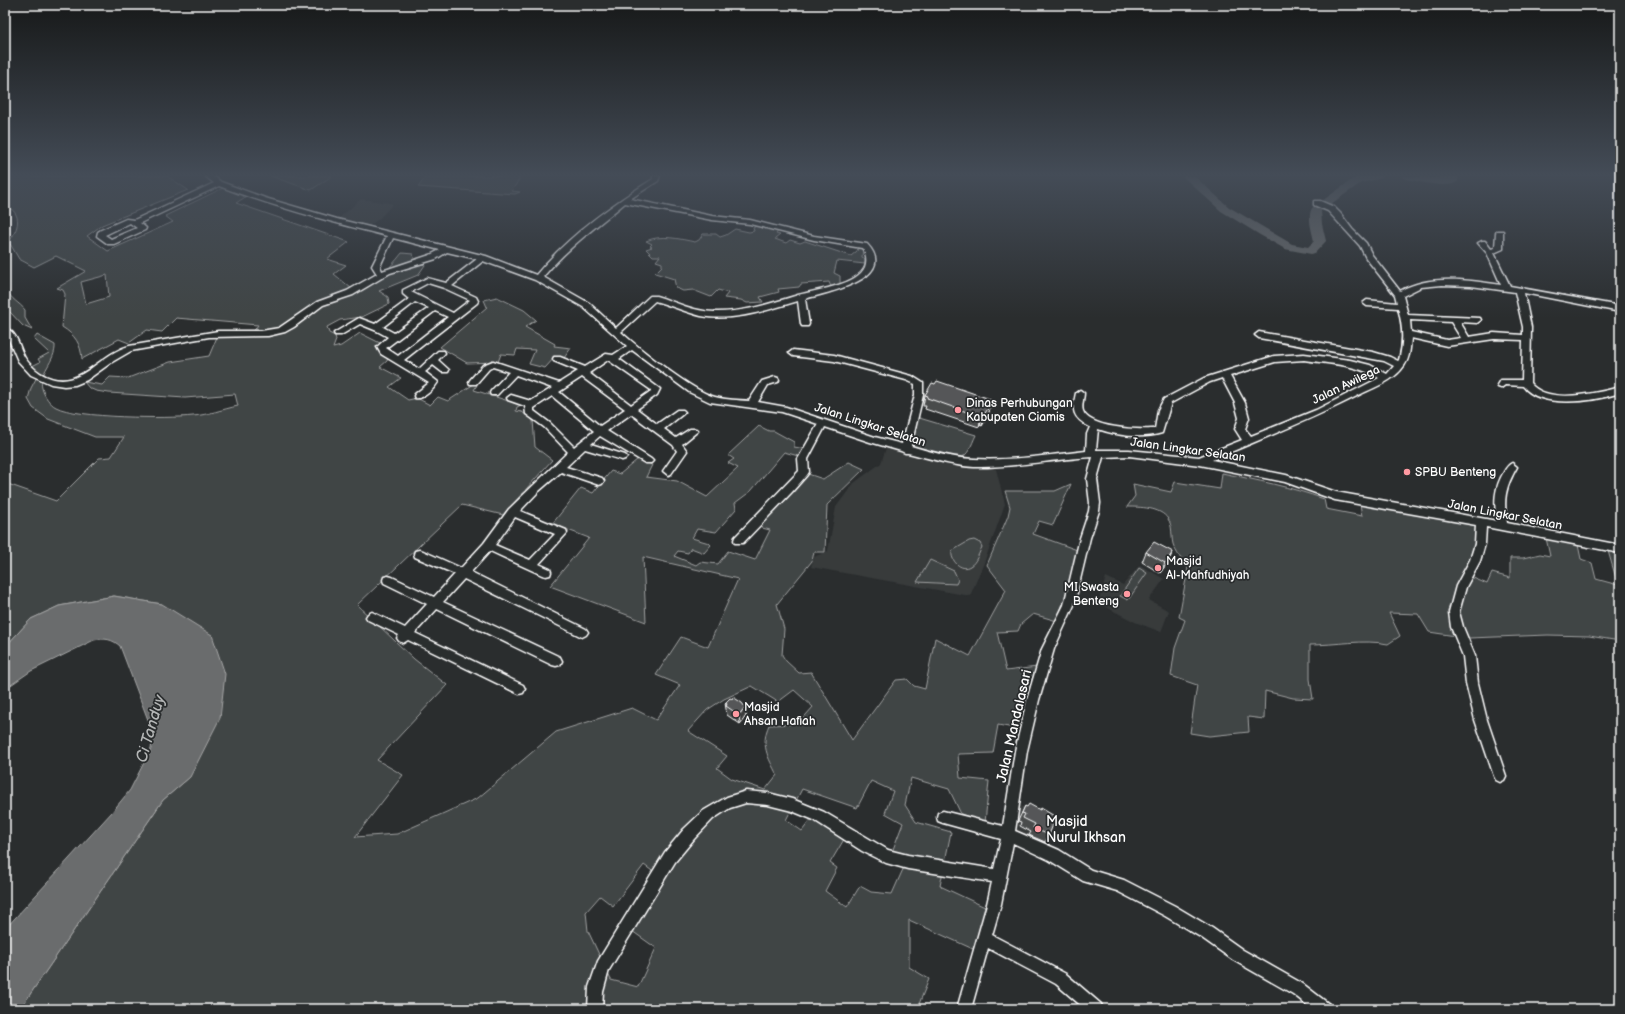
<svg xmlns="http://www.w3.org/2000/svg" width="1625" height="1014" font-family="'Balsamiq Sans',sans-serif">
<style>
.built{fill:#373a3b}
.green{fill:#414445;stroke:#a0a2a2;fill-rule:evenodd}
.water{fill:#6a6c6d;stroke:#a6a7a7}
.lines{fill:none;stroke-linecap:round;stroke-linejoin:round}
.river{fill:#6a6c6d;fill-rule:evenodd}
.minor-casing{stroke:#fff;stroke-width:3}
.minor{fill:#2a2d2e;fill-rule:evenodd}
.wall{fill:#494b4c;stroke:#fff}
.shaded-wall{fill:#3c3d3e;stroke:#fff}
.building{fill:#555758;stroke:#fff}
.poi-dot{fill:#ff9aa2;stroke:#2a2d2e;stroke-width:1.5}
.labels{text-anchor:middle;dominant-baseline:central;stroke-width:3.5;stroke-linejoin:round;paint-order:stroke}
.street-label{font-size:12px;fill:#fff;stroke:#2a2d2e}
.poi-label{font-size:12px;fill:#fff;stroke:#2a2d2e;text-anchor:start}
.near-street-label{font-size:14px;fill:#fff;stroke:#2a2d2e}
.near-poi-label{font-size:14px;fill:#fff;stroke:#2a2d2e;text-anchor:start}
.near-water-label{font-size:16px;font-style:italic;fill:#b4b6b6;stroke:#2a2d2e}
</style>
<rect width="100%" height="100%" fill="#2a2d2e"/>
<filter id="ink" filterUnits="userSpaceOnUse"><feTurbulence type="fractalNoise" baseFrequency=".025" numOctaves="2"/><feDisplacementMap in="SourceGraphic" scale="8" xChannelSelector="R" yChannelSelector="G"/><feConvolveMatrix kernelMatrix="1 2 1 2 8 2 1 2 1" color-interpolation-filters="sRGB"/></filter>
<g filter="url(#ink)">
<path class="built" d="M361 199 389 203 393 204 380 218 369 226 339 218Z
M886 448 960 464 996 469 1005 504 984 563 970 596 811 567 814 557 828 551 836 507 854 483 881 463Z
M1140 565 1164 579 1149 600 1169 611 1161 632 1135 622 1098 603 1106 577 1123 585Z
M1017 804 1054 823 1045 849 1015 833 1013 825Z"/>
<path class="green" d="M5 176H167L188 190 102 225 87 236 108 251 173 222 165 216 223 188 247 196 236 203 349 242 327 259 346 265 334 274 357 293C376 280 389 270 402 253L413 254 415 262 425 265 418 275 379 291 388 297 389 304 362 317 340 320 327 327 329 333 335 336 336 340 333 348 341 346 360 333 382 344 377 347 388 357 387 361 380 367 401 378 389 387 408 400 417 398 430 405 438 397 448 401 474 384 477 385 474 390 521 405 517 407 516 411 522 412 533 420 535 447 552 460 503 515 462 505 357 605 414 659 447 685 377 760 403 775 355 837 397 834 478 798 556 732 632 708 656 720 680 685 656 675 681 637 708 647 738 579 643 557 646 622 550 586 589 538 552 524 581 488 593 493 611 471 620 474 638 459 652 465 646 477 677 481 707 497 738 468 728 463 734 459 728 455 759 426 769 431H774L794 442V447L806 449 802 457 784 452 751 491 735 503 736 509 716 532 697 529 692 538 709 543 711 545 704 553 691 548 688 553 678 551 674 556 696 565 700 562 718 564 728 551 755 560 770 530 762 528 761 524 805 473 823 479 849 462 864 469 827 505 825 552H814L812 561 777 604 784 629 782 655 786 661 799 673 811 672 852 740 896 680 907 679 914 686 925 689 935 638 970 656 1006 590 987 565 1008 516 1010 507 1005 491H1055L1071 484 1053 525 1039 521 1033 534 1080 551 1057 621 1033 614 1021 624 1018 631 997 632 1006 671 1037 667 1019 729 998 725 993 753 958 754 960 778 989 781 985 823 961 814 949 789 911 778 905 805 916 822 951 832 940 886 987 908 973 949 909 920V967L929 979 917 1009H20L163 800 190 777 162 604 114 596 59 606 31 619 5 647V483L56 501 99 458 111 457 124 437H95L48 419 33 408 28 399 31 388 39 373 30 367 40 362 38 359 49 353 34 339 37 335 55 345C56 361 38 373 42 388 44 396 50 404 56 407 76 418 168 419 193 416 208 415 223 409 238 406L235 394 185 398 109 393 96 391 89 388 84 382 102 385 110 377 128 378 170 362 209 356 217 337 250 336 258 325 176 318 162 332 147 330 129 343 119 339 82 359C81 344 75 335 62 327L65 294 63 290 57 288 86 271 56 256 34 267 19 259 9 242C18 229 24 214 5 205ZM107 275 109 297 86 304 81 282ZM752 686 778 702 794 690 813 707 798 724 769 725C760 745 768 757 777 775L765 790 732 779 717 768 727 756 688 731 707 710 724 699ZM871 781 893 791 885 813 903 823 892 852 908 858 892 894 871 892 860 886 847 907 825 891 837 868 830 863 846 836 812 818 802 831 786 820 802 789 857 808ZM644 865 663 879 632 931 656 948 638 987 611 980 588 931 586 912 600 896 613 906Z
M270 176H332L311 190Z
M427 176H521L512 191 520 192 515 194 418 187Z
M758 225 779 230 776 234 780 235 775 239 786 243 790 240 800 243 805 241 851 256 857 251 859 246 863 248 862 257 865 259V264L837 261 834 273 840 276V284L831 287 829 282 801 284 799 287 778 289 779 292 760 297 763 302 747 303 741 300 724 298 728 293 718 290 711 297 693 290 683 291 676 288 674 279 655 273 662 266V263L656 261 660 256H653L646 249 652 247 650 246 652 244 646 241C661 234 680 239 695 242L699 240 703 234H716L720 237 726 235 735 229 749 232 754 231 753 228Z
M5 275H6C8 280 7 286 8 291 10 299 20 303 25 310V318L32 330 23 326 10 312 5 314Z
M497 297 524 310 536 320 525 327 555 344 554 346 571 348 564 358 555 357 545 368 529 364 535 350 517 349 515 355 501 354 498 362 467 363 440 347 487 307 484 300Z
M916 417 976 435C971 445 969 456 958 459L908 449Z
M1222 473C1256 480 1291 487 1324 499L1326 509 1362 516 1360 504 1478 525 1471 561 1464 574 1487 584 1492 573 1510 578V558H1523L1540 554 1550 556 1546 538 1578 545 1581 559 1592 563 1596 579 1618 585 1608 551 1620 553V641L1589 636 1548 635 1469 638 1429 632 1418 614 1389 613 1400 636 1388 644C1364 639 1335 645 1310 645V679L1313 699 1293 698 1265 691 1264 719 1248 717 1249 732 1209 736 1190 733 1197 685 1171 676 1175 648 1185 620 1179 617 1188 568C1182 560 1176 553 1173 544 1171 536 1173 526 1168 519 1160 507 1140 507 1127 507L1135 496 1133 484 1171 492 1175 482 1220 489Z
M974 540 980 543 982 547C979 553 976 563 970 566 961 572 950 560 952 551L969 541Z
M930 560 954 571 958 580 956 584 917 582Z
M1139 568 1147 573 1128 600 1120 596Z"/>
<path class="water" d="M114 596 162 604 212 635 225 674 220 718 190 777 163 800 20 1009H5V929L112 812 130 790 151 749 153 733 120 646C112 639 105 638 94 640L31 671 5 689V647L31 619 59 606Z"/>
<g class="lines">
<path class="river" d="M1182 176H1194L1229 207 1292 244 1308 247 1314 241C1312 231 1307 217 1312 208L1353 179 1363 176H1383L1382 178 1361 183 1321 211 1322 224 1326 241 1315 253 1311 254 1285 249 1260 235 1221 211Z
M1402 176 1433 178 1458 176V181C1450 190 1414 181 1403 178Z"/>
<defs>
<path id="minor" d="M205 176H213L221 182 265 198 337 219 486 256 536 275C568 236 611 205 653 179V176H660L658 181 630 199 712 216 750 220 814 236 867 244C900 279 825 293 805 299L809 324 808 326H802L801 324 798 301C767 310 733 322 701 316 685 312 670 305 655 301L621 332C640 349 692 391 715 397 726 400 738 400 749 401L762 381 775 377 778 378 779 380 778 382 768 385 758 402 786 407 875 437 902 444 915 395V384L906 380 834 361 793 356 789 353 793 350 834 355 912 376 923 383V395L911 446C931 452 952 458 974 459 1011 461 1049 455 1086 451L1087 434 1090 427C1072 417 1072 411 1076 393L1080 390 1084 393C1084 398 1081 406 1083 411 1089 428 1137 430 1152 429H1155L1158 410 1164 399 1204 378 1274 356 1304 354 1350 360 1370 365 1387 374 1394 366 1384 361 1259 338 1255 335 1259 332 1373 352 1390 357 1398 361 1399 360C1404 342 1403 326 1398 308L1367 306 1363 303 1367 300 1397 303 1395 295 1366 258 1360 246 1328 211 1314 205V201H1320L1334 207 1340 213 1352 229 1366 243 1372 255 1400 291C1429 274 1469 280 1501 285L1487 253 1478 243 1482 241H1485L1491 249 1495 248 1496 233 1497 231H1503V249L1494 253 1510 286 1620 306V312L1524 293 1531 327 1530 383C1547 405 1598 393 1620 387V393C1595 401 1541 410 1523 386L1505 385 1501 388 1498 387 1497 385 1500 380H1522L1523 340 1494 339 1447 346 1411 338C1410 348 1410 358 1404 366 1394 381 1375 387 1359 395 1311 420 1261 439 1212 460L1286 475 1336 492 1497 521C1494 503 1494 488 1504 472 1506 468 1508 465 1512 463L1517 467C1505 488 1503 499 1507 523L1620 545V553L1486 527 1485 544 1480 561 1466 587 1459 612 1463 627 1475 656 1478 683 1487 720 1506 776 1504 780 1500 782 1496 780 1494 776 1475 720 1466 683 1463 656 1451 627 1449 612 1456 586 1470 560 1475 544 1476 525 1335 500 1285 482 1200 465 1129 456 1103 457 1097 479 1100 503 1099 511 1090 538 1074 605 1054 649 1039 700 1027 751 1015 831 1059 850 1091 870 1124 880 1175 906 1212 928 1243 950 1303 984 1329 1004 1331 1009H1312L1293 994 1233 960 1202 938 1165 916 1117 891 1083 881 1049 860 1013 843 1001 904 992 935 1066 974 1101 1004 1103 1009H1085L1056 984 988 948 971 1009H957L987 904 992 882 908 869 886 863 862 851 814 820 792 811 768 805 746 803 730 808 713 819 694 839 675 862 609 970 603 992 602 1009H588L589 987 598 961 665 852 684 829 703 811 727 797 746 791 768 793 792 799 824 812 888 850 908 855 994 869 1001 839 943 823 938 821 937 817 938 813 943 811 1003 826 1015 751 1027 700 1042 649 1064 605 1080 538 1089 511 1090 503 1087 479 1093 457C1053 459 1014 468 974 467 952 466 929 458 908 453H905L901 451 870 442 825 427 808 459 809 472 807 475 792 492 743 543H735L734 540 735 537 799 471 798 459 818 424 782 412 710 402 689 392 632 350 619 359 660 389 657 395 637 409 657 424 677 410H683L685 412 683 414 664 429 676 438 690 429H696L698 431 682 444 687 451 671 474 668 475 663 471 677 451 673 445 631 414 607 431 651 459 653 461 651 463H645L600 436 591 444 625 455 627 457 625 459 622 460 585 449 566 467 602 478 604 481 602 484 599 485 561 472 539 491 520 511 566 530 567 533 539 564 550 569 551 572 550 575 546 576 542 575 490 551 471 572 586 629 588 632 586 635 582 637 578 635 464 579 443 602 560 657 562 661 560 665 556 666 552 665 437 609 415 633 523 685 525 689 523 693 519 694 408 640 403 643 399 641 397 638 399 635 368 620 366 617 368 614 372 612 405 628 427 604 384 583 383 580 384 577 388 576 392 577 434 597 455 574 415 557 414 554 415 551 419 550 423 551 461 568 484 543 509 509 568 452 544 427 526 414 525 406 508 400 507 398 511 395 531 401 552 388 516 375 497 395H491L490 393 491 391 509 372 493 367 489 369 476 384H470L469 382 470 380 483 365 493 361 559 383 578 371 554 361 553 359 554 357H560L585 367 606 354 613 355 627 346 583 307 535 280 483 261 452 286 476 297 478 301 477 303 404 360 419 369 438 351H444L445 353 438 360 449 370 448 372H442L433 365 425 372 438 382C434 389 423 400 415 398L414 396 415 394 429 383 381 354 377 347 388 337 377 331 360 324 341 335H335L334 333 359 318 375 324 409 299 403 294V290L427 278 446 283 477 259 447 252 436 259 390 273 353 295 323 305 294 327 285 332 268 336 209 337 131 351 112 362 87 380 75 385 64 386 51 384 31 375 18 361 9 340 5 335V328C18 332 19 348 25 358 29 364 34 369 40 373 78 396 96 355 129 346L218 331H261L279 328 317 302 347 291 377 274 372 266 387 236C330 222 274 207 219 186L140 223 146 228 145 230 114 244H108L97 236 98 232 101 230 126 219 134 220 214 183ZM625 203 712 220 750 224 814 240 862 248C868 255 868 266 861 273 848 286 817 290 798 295 772 303 746 312 718 312 696 313 676 302 656 296H650L616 328 589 303 543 277C567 248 596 227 625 203ZM130 223 137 228 111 239 105 235ZM393 238 440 250 430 255 382 271 380 266ZM428 283 444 288 470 300 453 313 411 292ZM1442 285 1471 286 1515 292 1523 327V335L1494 333 1469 337 1460 322 1477 323 1481 320 1480 318 1408 315 1403 296 1421 287ZM415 302 429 308 394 333 383 327ZM435 311 448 317 398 356 386 348ZM1410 320 1451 322 1461 338 1447 340 1411 332ZM608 360 651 390V391L631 405 589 373ZM1304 360C1332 364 1354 364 1379 378L1316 410 1251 436 1245 429 1249 418 1245 403 1230 376 1275 362ZM582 377 625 409 600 426 559 392ZM1222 378 1235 403 1239 418 1235 429 1242 440 1199 457 1129 450H1096L1098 429C1118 436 1142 439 1162 433L1171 403 1210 382ZM552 396 594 431 574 447 550 423 534 411V408ZM515 517 555 534 530 560 495 545Z"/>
</defs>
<use href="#minor" class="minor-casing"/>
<use href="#minor" class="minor"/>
</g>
<path class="wall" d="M935 384 989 401V412L982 426 980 425 979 427 925 409 926 406H923L925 395Z
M1146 552 1168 562 1160 573 1142 562Z
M725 703 745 707 746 716 740 724 727 715Z
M1025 806 1049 835 1045 842 1029 835 1031 832 1020 826 1021 822 1018 821Z"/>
<path class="shaded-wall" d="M990 399 988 408 992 402 989 412 982 426 984 415Z
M982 415 980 425 979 427 981 417Z
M1173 552 1168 562 1160 573 1165 563Z
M745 707 746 716 740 724 739 715Z"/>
<path class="building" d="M937 381 990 399 989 401 992 402 984 415H982L981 417 927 398 928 396 925 395 932 383 935 384Z
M1154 542 1173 552 1165 563 1146 552Z
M733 697 742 703 745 707 739 715 726 706 727 704 725 703 730 698 732 699Z
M1029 804 1040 810 1041 808 1056 817 1049 835 1033 828 1035 824 1023 818 1025 814 1022 813 1025 806 1027 807Z"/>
</g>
<linearGradient id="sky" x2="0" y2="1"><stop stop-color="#171919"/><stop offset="0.55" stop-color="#444c57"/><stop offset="1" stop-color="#444c57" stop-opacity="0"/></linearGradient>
<rect width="1625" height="318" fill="url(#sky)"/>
<g class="poi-dot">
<circle cx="958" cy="410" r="4"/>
<circle cx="1407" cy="472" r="4"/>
<circle cx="1158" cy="568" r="4"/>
<circle cx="1127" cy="594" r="4"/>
<circle cx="736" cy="714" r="4"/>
<circle cx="1038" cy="829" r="4"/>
</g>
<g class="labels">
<g class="street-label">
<text transform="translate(1346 385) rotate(-26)">Jalan Awilega</text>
<text transform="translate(870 425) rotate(18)">Jalan Lingkar Selatan</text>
<text transform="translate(1188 450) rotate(8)">Jalan Lingkar Selatan</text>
<text transform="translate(1505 515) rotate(11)">Jalan Lingkar Selatan</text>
</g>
<g class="poi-label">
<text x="966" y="403">Dinas Perhubungan<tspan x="966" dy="14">Kabupaten Ciamis</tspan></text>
<text x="1415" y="472">SPBU Benteng</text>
<text x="1166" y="561">Masjid<tspan x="1166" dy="14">Al-Mahfudhiyah</tspan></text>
<text x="1119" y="587" text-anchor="end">MI Swasta<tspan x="1119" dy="14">Benteng</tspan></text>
<text x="744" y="707">Masjid<tspan x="744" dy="14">Ahsan Hafiah</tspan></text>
</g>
<g class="near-street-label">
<text transform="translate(1014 726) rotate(-77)">Jalan Mandalasari</text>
</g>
<g class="near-poi-label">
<text x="1046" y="821">Masjid<tspan x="1046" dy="16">Nurul Ikhsan</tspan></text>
</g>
<g class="near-water-label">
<text transform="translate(151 729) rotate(-74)">Ci Tanduy</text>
</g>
</g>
<rect width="1625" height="1014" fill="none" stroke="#2a2d2e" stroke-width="20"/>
<rect x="10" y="10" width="1605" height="994" fill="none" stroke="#fff" stroke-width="1.5" filter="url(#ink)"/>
</svg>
